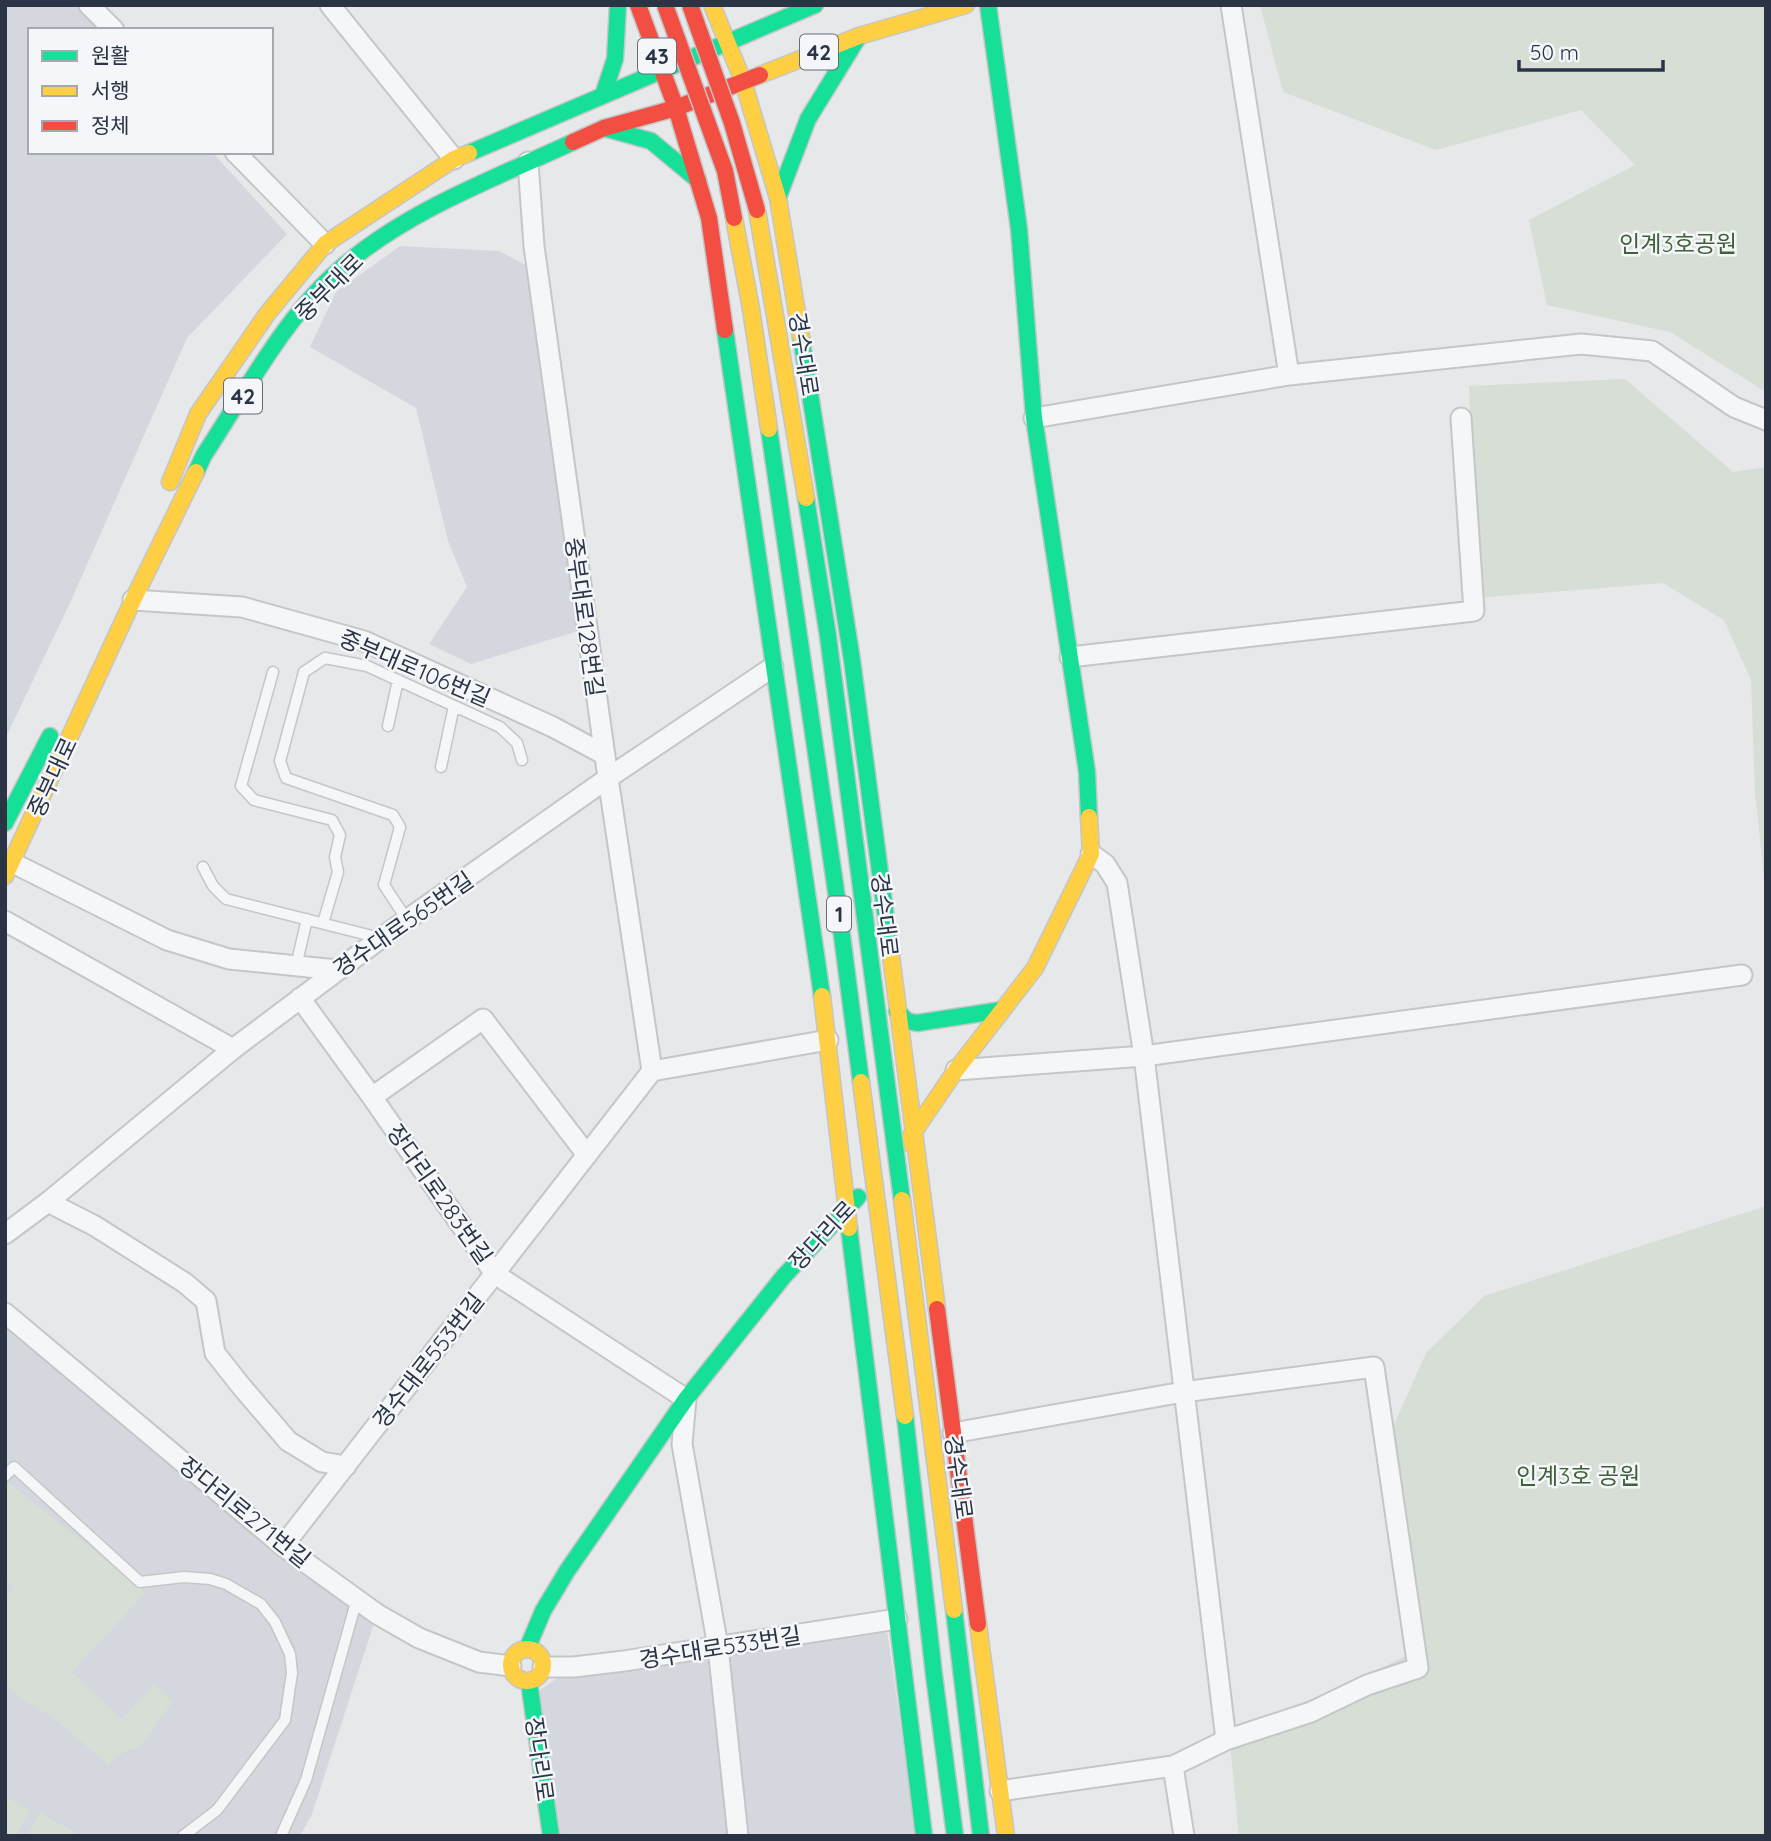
<svg xmlns="http://www.w3.org/2000/svg" width="1771" height="1841" font-family="Quicksand,'Noto Sans KR',sans-serif">
<style>
.built{fill:#d4d7dd}
.green{fill:#d6ded6}
.lines{fill:none;stroke-linecap:round;stroke-linejoin:round}
.lane-casing{stroke:#c4c6c8;stroke-width:13}
.street-casing{stroke:#c4c6c8;stroke-width:23}
.fast-casing{stroke:#c4c6c8;stroke-width:19}
.slow-casing{stroke:#c4c6c8;stroke-width:19}
.jam-casing{stroke:#c4c6c8;stroke-width:19}
.lane{stroke:#f5f6f7;stroke-width:10}
.street{stroke:#f5f6f7;stroke-width:19}
.fast{stroke:#16e098;stroke-width:16}
.slow{stroke:#ffcf43;stroke-width:16}
.jam{stroke:#f24e42;stroke-width:16}
.fast-bridge-casing{stroke:#c2c5c8;stroke-width:19;stroke-linecap:butt}
.slow-bridge-casing{stroke:#c2c5c8;stroke-width:19;stroke-linecap:butt}
.jam-bridge-casing{stroke:#c2c5c8;stroke-width:19;stroke-linecap:butt}
.fast-bridge{stroke:#16e098;stroke-width:16}
.slow-bridge{stroke:#ffcf43;stroke-width:16}
.jam-bridge{stroke:#f24e42;stroke-width:16}
.labels{text-anchor:middle;dominant-baseline:central;stroke-width:5;stroke-linejoin:round;paint-order:stroke}
.shield{fill:#f4f6f9;stroke:#676e7b;stroke-width:2}
.shield-label{font-size:21px;font-weight:bold;fill:#2b3445}
.park-label{font-size:23px;fill:#3f6138;stroke:#f4f6f9}
.street-label{font-size:23px;fill:#2b3445;stroke:#f4f6f9}
</style>
<rect width="100%" height="100%" fill="#e6e8ea"/>
<path class="built" d="M5 5H76L98 30H30V152H212L287 234 187 338 70 603 5 739Z
M400 246 499 251 527 266 543 358 578 631 471 664 429 644 467 587 448 541 416 408 310 347 336 292Z
M5 1322 377 1614 312 1814 300 1836H5Z
M887 1630 916 1836H559L539 1691 557 1678Z"/>
<path class="green" d="M1260 5H1766V392L1670 332 1547 305 1529 220 1635 165 1581 110 1436 150 1283 92Z
M1625 379 1733 472 1766 467V898L1755 792 1751 680 1724 620 1663 583 1478 598 1469 386Z
M1766 1206V1836H1239L1230 1745 1415 1651 1382 1452 1426 1353 1484 1296Z
M10 1484 146 1592 72 1672 122 1719 154 1684 173 1701 141 1747 125 1751 108 1765C89 1749 70 1730 50 1716 32 1703 14 1700 5 1678V1597L13 1586 5 1582V1490Z
M5 1796 30 1811 15 1836H5Z
M40 1813 82 1836H27Z"/>
<g class="lines">
<defs>
<path id="lane" d="M273 672 241 786 254 800 332 820 340 835 335 857 338 872 323 923
M388 726 398 680
M441 767 454 706
M203 867 213 886 226 899 380 938
M407 920 384 885 400 827 393 815 286 778 280 761 304 672 325 658 367 666 500 727 517 743 522 760
M296 966 307 919
M5 1476 14 1467 140 1582 184 1577 210 1579 226 1584 261 1604 275 1622 290 1654 292 1673 285 1720 217 1810 183 1836
M281 1836 306 1780 357 1599"/>
<path id="street" d="M89 5 114 30
M330 5 454 159
M1231 5 1289 375
M235 152 325 244
M528 162 534 246 608 778 652 1071
M1034 418 1289 375 1581 344 1652 351 1734 407 1766 420
M133 600 242 607 364 641 553 727 605 755
M1070 657 1474 611 1461 418
M1091 854 1105 864 1117 883 1144 1056 1226 1740 1173 1766
M13 863 167 940 229 959 337 970
M5 921 233 1049
M300 998 372 1097 495 1274 686 1399 682 1444 718 1647 738 1836
M956 1070 1144 1056 1742 975
M372 1097 483 1019 587 1155
M48 1202 95 1226 185 1283 206 1301 215 1353 241 1386 288 1441 322 1462 346 1466
M5 1234 48 1202 233 1049 381 938 608 778 773 667
M5 1313 283 1546 377 1614 419 1638 479 1662 511 1666
M953 1433 1183 1392 1374 1367 1418 1668 1367 1685 1311 1712 1226 1740
M283 1546 652 1071 828 1040
M543 1667H574L624 1661 897 1619
M1000 1791 1173 1766 1184 1836"/>
<path id="fast" d="M988 5 1019 229 1034 418 1087 772 1089 817
M603 95 615 59 618 5
M604 128 651 141 698 180
M469 153 815 5
M778 198 808 119 859 36
M725 330 822 996
M801 337 852 660 891 956
M196 472 204 455C247 390 286 313 347 263 413 208 496 178 573 142
M5 823 50 736
M897 1011 907 1021 917 1023 1002 1010
M849 1228 924 1836
M527 1649 543 1611 567 1571 686 1399 784 1276 858 1197
M529 1682 551 1836"/>
<path id="slow" d="M712 5 743 81 778 198 801 337
M760 75 859 36 966 5
M170 482 198 414 267 314 325 244 454 159 469 153
M5 876 133 600 196 472
M891 956 937 1309
M822 996 849 1228
M907 1142 956 1070 1035 968 1091 854 1089 817
M978 1624 1006 1836
M511 1665a16 16 0 1 1 32 0a16 16 0 1 1-32 0Z"/>
<path id="jam" d="M638 5 676 108 709 218 725 330
M573 142 604 128 676 108 760 75
M937 1309 978 1624"/>
</defs>
<use href="#lane" class="lane-casing"/>
<use href="#street" class="street-casing"/>
<use href="#fast" class="fast-casing"/>
<use href="#slow" class="slow-casing"/>
<use href="#jam" class="jam-casing"/>
<use href="#lane" class="lane"/>
<use href="#street" class="street"/>
<use href="#fast" class="fast"/>
<use href="#slow" class="slow"/>
<use href="#jam" class="jam"/>
<defs>
<path id="fast-bridge" d="M769 429 838 905 861 1082
M806 498 828 636 902 1200
M905 1416 934 1675 955 1836
M954 1610 981 1836"/>
<path id="slow-bridge" d="M757 210 806 498
M734 218 751 309 769 429
M861 1082 905 1416
M902 1200 954 1610"/>
<path id="jam-bridge" d="M665 5 725 171 734 218
M690 5 732 123 757 210"/>
</defs>
<use href="#fast-bridge" class="fast-bridge-casing"/>
<use href="#slow-bridge" class="slow-bridge-casing"/>
<use href="#jam-bridge" class="jam-bridge-casing"/>
<use href="#fast-bridge" class="fast-bridge"/>
<use href="#slow-bridge" class="slow-bridge"/>
<use href="#jam-bridge" class="jam-bridge"/>
</g>
<g class="labels">
<g class="shield">
<rect x="800" y="34.5" width="38" height="35" rx="5"/>
<rect x="638" y="38.5" width="38" height="35" rx="5"/>
<rect x="224" y="378.5" width="38" height="35" rx="5"/>
<rect x="827" y="896.5" width="24" height="35" rx="5"/>
</g>
<g class="shield-label">
<text x="819" y="52">42</text>
<text x="657" y="56">43</text>
<text x="243" y="396">42</text>
<text x="839" y="914">1</text>
</g>
<g class="park-label">
<text x="1678" y="243">인계3호공원</text>
<text x="1578" y="1475">인계3호 공원</text>
</g>
<g class="street-label">
<text transform="translate(329 287) rotate(-45)">중부대로</text>
<text transform="translate(804 354) rotate(81)">경수대로</text>
<text transform="translate(585 617) rotate(82)">중부대로128번길</text>
<text transform="translate(415 668) rotate(23)">중부대로106번길</text>
<text transform="translate(52 777) rotate(-65)">중부대로</text>
<text transform="translate(885 915) rotate(83)">경수대로</text>
<text transform="translate(403 924) rotate(-35)">경수대로565번길</text>
<text transform="translate(440 1194) rotate(55)">장다리로283번길</text>
<text transform="translate(822 1235) rotate(-47)">장다리로</text>
<text transform="translate(428 1360) rotate(-52)">경수대로553번길</text>
<text transform="translate(959 1477) rotate(82)">경수대로</text>
<text transform="translate(245 1512) rotate(39)">장다리로271번길</text>
<text transform="translate(720 1647) rotate(-9)">경수대로533번길</text>
<text transform="translate(540 1759) rotate(82)">장다리로</text>
</g>
</g>
<rect width="1771" height="1841" fill="none" stroke="#2b3445" stroke-width="14"/>
<rect x="28" y="28" width="245" height="126" fill="#f4f6f9" stroke="#a4a8b1" stroke-width="2"/>
<rect x="42" y="51" width="35" height="10" fill="#16e098" stroke="#a4a8b1" stroke-width="2"/>
<text x="91" y="63" font-size="21" fill="#2b3445">원활</text>
<rect x="42" y="86" width="35" height="10" fill="#ffcf43" stroke="#a4a8b1" stroke-width="2"/>
<text x="91" y="98" font-size="21" fill="#2b3445">서행</text>
<rect x="42" y="121" width="35" height="10" fill="#f24e42" stroke="#a4a8b1" stroke-width="2"/>
<text x="91" y="133" font-size="21" fill="#2b3445">정체</text>
<path d="M1519 60v10h144v-10" fill="none" stroke="#2b3445" stroke-width="3.5"/>
<text x="1530" y="60" font-size="21" fill="#2b3445" stroke="#f4f6f9" stroke-width="5" paint-order="stroke">50 m</text>
</svg>
